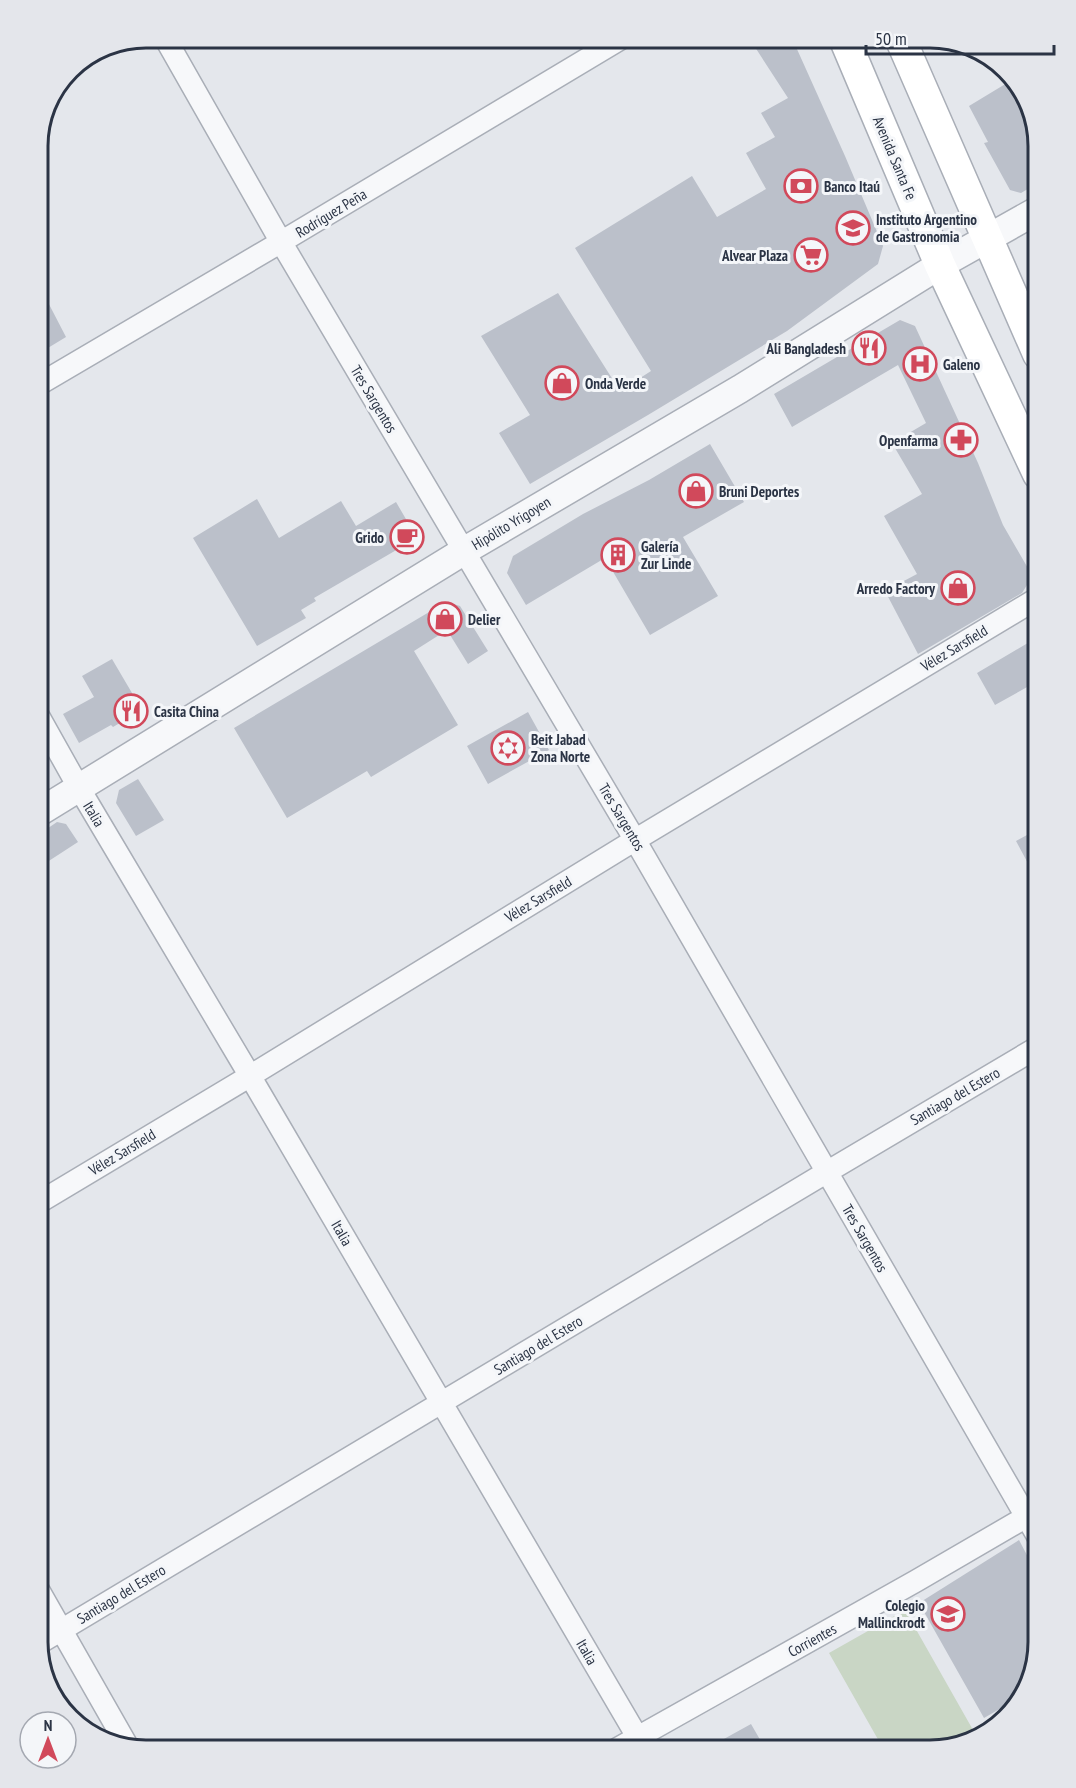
<svg xmlns="http://www.w3.org/2000/svg" width="1076" height="1788" font-family="'PT Sans Narrow',sans-serif">
<style>
.green{fill:#c9d6c5}
.building{fill:#bbc0ca}
.lines{fill:none;stroke-linecap:round;stroke-linejoin:round}
.minor-casing{stroke:#a9aeb7;stroke-width:24}
.tertiary-casing{stroke:#a9aeb7;stroke-width:30}
.secondary-casing{stroke:#a9aeb7;stroke-width:33}
.minor{stroke:#f7f8fa;stroke-width:21}
.tertiary{stroke:#f7f8fa;stroke-width:27}
.secondary{stroke:#fff;stroke-width:30}
.labels{text-anchor:middle;dominant-baseline:central;stroke-width:6;stroke-linejoin:round;paint-order:stroke}
.street-label{font-size:15px;fill:#2b3445;stroke:#f4f6f9}
.poi-label{font-size:15px;font-weight:bold;fill:#2b3445;stroke:#f4f6f9;text-anchor:start}
.rim{fill:none;stroke:#2b3445;stroke-width:3}
</style>
<rect width="100%" height="100%" fill="#e4e7ec"/>
<path class="green" d="M905 1610 977 1737C950 1753 915 1750 884 1750L829 1653Z"/>
<path class="building" d="M765 38H792L845 156 883 246 878 264 787 331 648 415 530 484 499 433 530 415 481 336 558 293 620 391 651 371 575 248 692 176 717 217 766 189 746 153 775 137 761 113 788 98 753 44Z
M1007 83H1014L1027 98 1038 146V183L1021 193 1010 190 984 143 988 142 969 106Z
M38 283 66 337 38 354Z
M900 320 915 326 978 463 1003 525 1029 570 1027 585 1022 593 918 654 885 591 917 574 884 516 922 494 892 443 926 423 898 365 792 427 774 394Z
M710 444 744 502 683 537 718 596 650 635 605 558 526 605 507 573 513 556 583 514 649 480Z
M257 499 279 538 341 501 356 526 396 502 417 538 314 598 316 601 301 610 306 618 257 646 193 538Z
M446 602 460 606 488 651 468 664 447 630 414 651 458 725 371 777 367 771 287 818 234 728Z
M1038 637V681L995 705 977 673Z
M112 659 142 710 113 727 111 725 79 743 63 714 94 697 82 676Z
M528 712 549 750 488 784 467 746Z
M138 779 164 820 136 836 116 803 119 790Z
M57 822 66 824 78 842 38 868V835Z
M1038 829V882L1016 841Z
M1019 1540 1038 1576V1642L1022 1696 984 1718 919 1603Z
M751 1724 766 1750H704Z"/>
<g class="lines">
<defs>
<path id="minor" d="M165 38 281 242 635 840 1038 1537
M38 385 281 242 622 38
M38 715 79 788 250 1076 645 1750
M38 1203 250 1076 635 840 1038 598
M38 1589 128 1747
M38 1644 827 1172 1038 1047
M615 1750 916 1581 1038 1510"/>
<path id="tertiary" d="M38 813 464 551 740 389 940 265 1038 210"/>
<path id="secondary" d="M844 38 940 265 1038 474
M900 38 1038 354"/>
</defs>
<use href="#minor" class="minor-casing"/>
<use href="#tertiary" class="tertiary-casing"/>
<use href="#secondary" class="secondary-casing"/>
<use href="#minor" class="minor"/>
<use href="#tertiary" class="tertiary"/>
<use href="#secondary" class="secondary"/>
</g>
<defs>
<symbol id="bank-ring" viewBox="-11 -11 22 22"><circle r="9.5" fill="#f4f6f9" stroke="#d1495b" stroke-width="1.5"/><path d="M-6-4H6V4H-6ZM0-2.3a2.3 2.3 0 1 0 0 4.6a2.3 2.3 0 1 0 0-4.6Z" fill="#d1495b"/></symbol>
<symbol id="school-ring" viewBox="-11 -11 22 22"><circle r="9.5" fill="#f4f6f9" stroke="#d1495b" stroke-width="1.5"/><path d="M0-5L7-2L0 1L-7-2ZM-4 1L0 2.5L4 1V4Q0 6-4 4Z" fill="#d1495b"/></symbol>
<symbol id="supermarket-ring" viewBox="-11 -11 22 22"><circle r="9.5" fill="#f4f6f9" stroke="#d1495b" stroke-width="1.5"/><path d="M-6-5.5h2.5l.6 2H6L4.5 2H-2.5L-4.4-4H-6ZM-1.5 3.2a1.3 1.3 0 1 0 .1 0ZM3 3.2a1.3 1.3 0 1 0 .1 0Z" fill="#d1495b"/></symbol>
<symbol id="restaurant-ring" viewBox="-11 -11 22 22"><circle r="9.5" fill="#f4f6f9" stroke="#d1495b" stroke-width="1.5"/><path d="M-5-6h1v4h1v-4h1v4h1v-4h1v5L-1.5 .5V6h-2V.5L-5-1ZM5-6V6H3V1.5H1.5Q1.5-4 5-6Z" fill="#d1495b"/></symbol>
<symbol id="hospital-ring" viewBox="-11 -11 22 22"><circle r="9.5" fill="#f4f6f9" stroke="#d1495b" stroke-width="1.5"/><path d="M-5-5h3v3.5h4V-5h3V5h-3V1.5h-4V5h-3Z" fill="#d1495b"/></symbol>
<symbol id="shop-ring" viewBox="-11 -11 22 22"><circle r="9.5" fill="#f4f6f9" stroke="#d1495b" stroke-width="1.5"/><path d="M-5-2.5h2.3a2.7 3.5 0 0 1 5.4 0H5L5.5 6h-11ZM-1.5-2.5h3a1.5 2.3 0 0 0-3 0Z" fill="#d1495b"/></symbol>
<symbol id="pharmacy-ring" viewBox="-11 -11 22 22"><circle r="9.5" fill="#f4f6f9" stroke="#d1495b" stroke-width="1.5"/><path d="M-2-6h4v4h4v4h-4v4h-4v-4h-4v-4h4Z" fill="#d1495b"/></symbol>
<symbol id="cafe-ring" viewBox="-11 -11 22 22"><circle r="9.5" fill="#f4f6f9" stroke="#d1495b" stroke-width="1.5"/><path d="M-5.5-4.5H6V0H3Q3 3.5 0 3.5H-2.5Q-5.5 3.5-5.5 0ZM3-3.2v2h1.7v-2ZM-6 4.5H4V6H-6Z" fill="#d1495b"/></symbol>
<symbol id="building-ring" viewBox="-11 -11 22 22"><circle r="9.5" fill="#f4f6f9" stroke="#d1495b" stroke-width="1.5"/><path d="M-4-6H4V6H1V3H-1V6H-4ZM-2.5-4.3h1.7v1.8h-1.7ZM.8-4.3h1.7v1.8H.8ZM-2.5-1h1.7V.8h-1.7ZM.8-1h1.7V.8H.8Z" fill="#d1495b"/></symbol>
<symbol id="synagogue-ring" viewBox="-11 -11 22 22"><circle r="9.5" fill="#f4f6f9" stroke="#d1495b" stroke-width="1.5"/><path d="M0-6.5L5.6 3.2H-5.6ZM0 6.5L5.6-3.2H-5.6Z" fill="#d1495b"/></symbol>
</defs>
<g fill-rule="evenodd">
<use href="#bank-ring" x="782" y="167" width="38" height="38"/>
<use href="#school-ring" x="834" y="209" width="38" height="38"/>
<use href="#supermarket-ring" x="792" y="236" width="38" height="38"/>
<use href="#restaurant-ring" x="850" y="329" width="38" height="38"/>
<use href="#hospital-ring" x="901" y="345" width="38" height="38"/>
<use href="#shop-ring" x="543" y="364" width="38" height="38"/>
<use href="#pharmacy-ring" x="942" y="421" width="38" height="38"/>
<use href="#shop-ring" x="677" y="472" width="38" height="38"/>
<use href="#cafe-ring" x="388" y="518" width="38" height="38"/>
<use href="#building-ring" x="599" y="536" width="38" height="38"/>
<use href="#shop-ring" x="939" y="569" width="38" height="38"/>
<use href="#shop-ring" x="426" y="600" width="38" height="38"/>
<use href="#restaurant-ring" x="112" y="692" width="38" height="38"/>
<use href="#synagogue-ring" x="489" y="729" width="38" height="38"/>
<use href="#school-ring" x="929" y="1595" width="38" height="38"/>
</g>
<g class="labels">
<g class="street-label">
<text transform="translate(895 158) rotate(67)">Avenida Santa Fe</text>
<text transform="translate(331 213) rotate(-31)">Rodríguez Peña</text>
<text transform="translate(374 399) rotate(59)">Tres Sargentos</text>
<text transform="translate(511 523) rotate(-31)">Hipólito Yrigoyen</text>
<text transform="translate(954 648) rotate(-31)">Vélez Sarsfield</text>
<text transform="translate(94 814) rotate(59)">Italia</text>
<text transform="translate(622 817) rotate(59)">Tres Sargentos</text>
<text transform="translate(538 899) rotate(-31)">Vélez Sarsfield</text>
<text transform="translate(955 1096) rotate(-30)">Santiago del Estero</text>
<text transform="translate(122 1152) rotate(-31)">Vélez Sarsfield</text>
<text transform="translate(342 1233) rotate(60)">Italia</text>
<text transform="translate(865 1238) rotate(60)">Tres Sargentos</text>
<text transform="translate(538 1345) rotate(-31)">Santiago del Estero</text>
<text transform="translate(121 1594) rotate(-31)">Santiago del Estero</text>
<text transform="translate(812 1640) rotate(-29)">Corrientes</text>
<text transform="translate(587 1652) rotate(60)">Italia</text>
</g>
<g class="poi-label">
<text x="824" y="186">Banco Itaú</text>
<text x="876" y="219">Instituto Argentino<tspan x="876" dy="17">de Gastronomia</tspan></text>
<text x="788" y="255" text-anchor="end">Alvear Plaza</text>
<text x="846" y="348" text-anchor="end">Ali Bangladesh</text>
<text x="943" y="364">Galeno</text>
<text x="585" y="383">Onda Verde</text>
<text x="938" y="440" text-anchor="end">Openfarma</text>
<text x="719" y="491">Bruni Deportes</text>
<text x="384" y="537" text-anchor="end">Grido</text>
<text x="641" y="546">Galería<tspan x="641" dy="17">Zur Linde</tspan></text>
<text x="935" y="588" text-anchor="end">Arredo Factory</text>
<text x="468" y="619">Delier</text>
<text x="154" y="711">Casita China</text>
<text x="531" y="739">Beit Jabad<tspan x="531" dy="17">Zona Norte</tspan></text>
<text x="925" y="1605" text-anchor="end">Colegio<tspan x="925" dy="17">Mallinckrodt</tspan></text>
</g>
</g>
<path d="M0 0H1076V1788H0ZM146 48H930A98 98 0 0 1 1028 146V1642A98 98 0 0 1 930 1740H146A98 98 0 0 1 48 1642V146A98 98 0 0 1 146 48Z" fill="#e4e6eb" fill-rule="evenodd"/>
<path class="rim" d="M146 48H930A98 98 0 0 1 1028 146V1642A98 98 0 0 1 930 1740H146A98 98 0 0 1 48 1642V146A98 98 0 0 1 146 48Z"/>
<g transform="translate(48 1740)"><circle r="28" fill="#f4f6f9" stroke="#a4a8b1" stroke-width="1.5"/>
<path d="M0-4.5L10 22L0 15L-10 22Z" fill="#d1495b"/>
<text y="-9" font-size="16" font-weight="bold" text-anchor="middle" fill="#2b3445">N</text>
</g>
<path d="M866 45v9h188v-9" fill="none" stroke="#2b3445" stroke-width="3"/>
<text x="875" y="45" font-size="18" fill="#2b3445" stroke="#f4f6f9" stroke-width="4.5" paint-order="stroke">50 m</text>
</svg>
